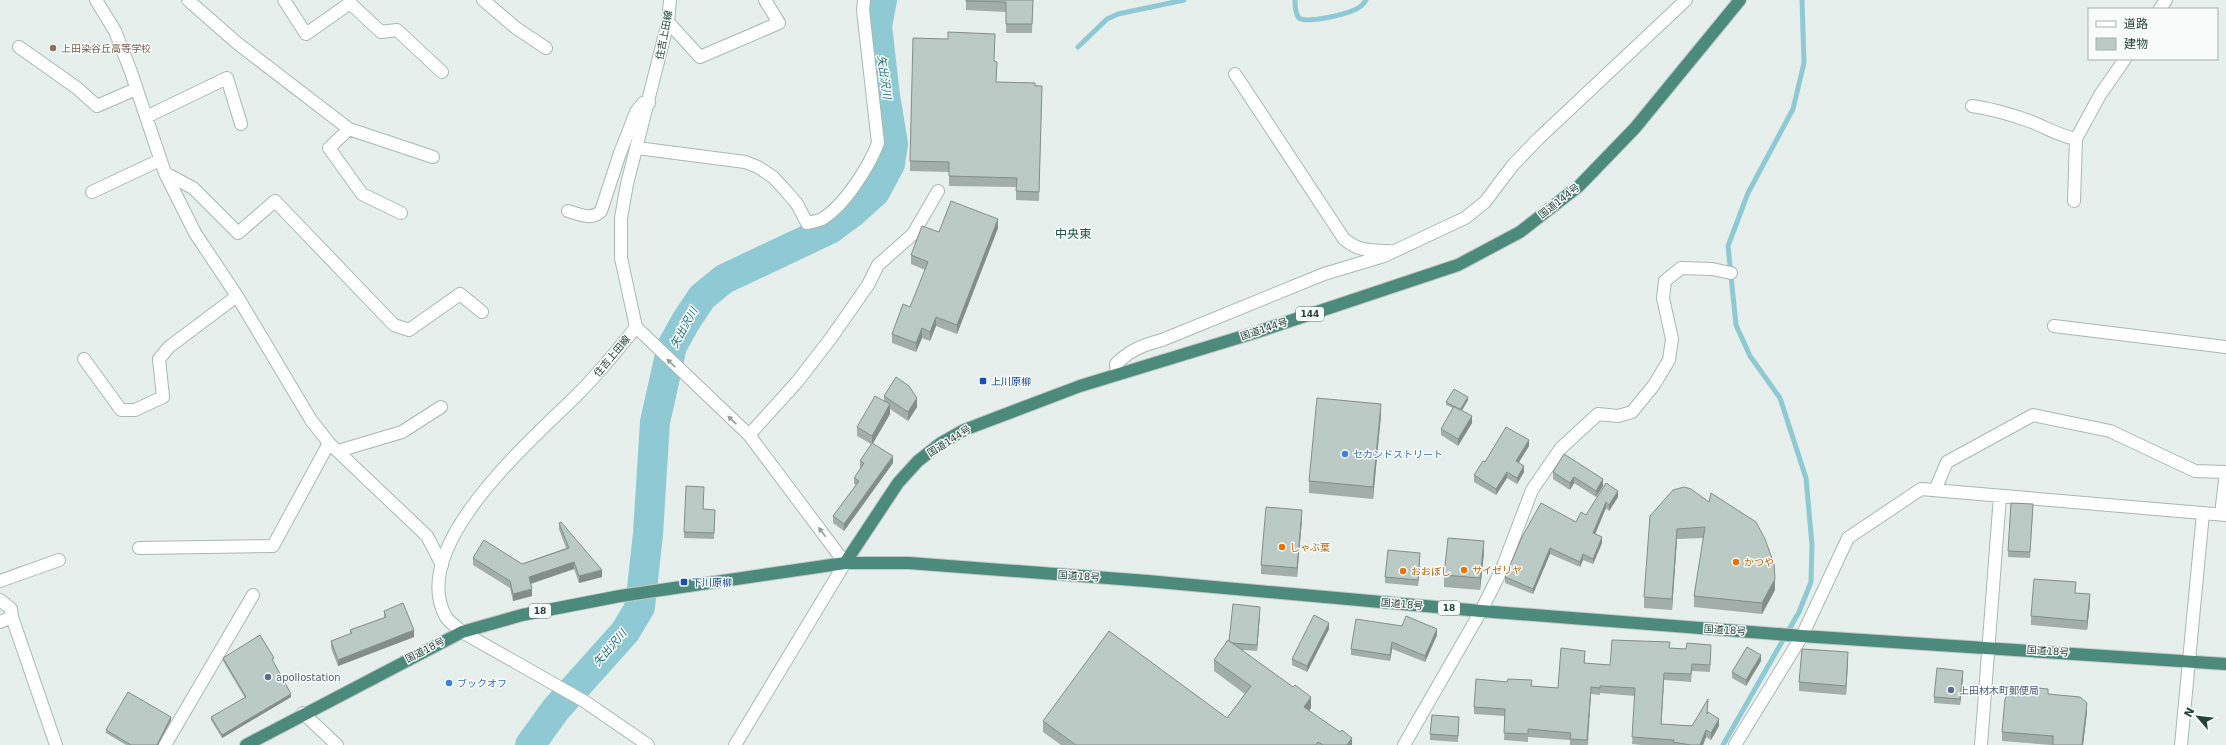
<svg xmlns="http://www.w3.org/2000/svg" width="2226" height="745" font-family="'DejaVu Sans','Noto Sans JP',sans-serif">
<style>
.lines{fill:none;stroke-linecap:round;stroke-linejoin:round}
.stream{stroke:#8ec9d4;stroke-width:5}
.river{stroke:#8ec9d4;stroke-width:30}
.minor-casing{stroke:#a8b8b2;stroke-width:14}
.secondary-casing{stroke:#a4bbb3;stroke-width:14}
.trunk-casing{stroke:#c2cac8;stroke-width:14}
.minor{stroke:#fff;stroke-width:12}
.secondary{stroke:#fff;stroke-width:12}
.trunk{stroke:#4c8a7c;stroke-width:12}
.wall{fill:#a1aea9}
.shaded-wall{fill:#838d89}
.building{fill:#bbcac4;stroke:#838d89}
.oneway{fill:#92a09c}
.education-dot{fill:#8d6e63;stroke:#f7fbf9;stroke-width:1.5}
.transit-dot{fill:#1a4fb4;stroke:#f7fbf9;stroke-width:1.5}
.shop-dot{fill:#3f7fe0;stroke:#f7fbf9;stroke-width:1.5}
.food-dot{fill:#e8710a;stroke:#f7fbf9;stroke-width:1.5}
.service-dot{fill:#5c6f8a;stroke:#f7fbf9;stroke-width:1.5}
.labels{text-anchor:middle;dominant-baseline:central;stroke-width:3;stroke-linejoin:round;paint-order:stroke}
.shield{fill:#f7fbf9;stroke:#637a73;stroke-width:1}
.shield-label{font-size:9px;font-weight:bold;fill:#24423a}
.street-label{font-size:10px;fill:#24423a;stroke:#f7fbf9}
.education-label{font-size:10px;fill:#785e54;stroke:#f7fbf9;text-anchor:start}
.transit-label{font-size:10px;fill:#164399;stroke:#f7fbf9;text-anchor:start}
.shop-label{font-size:10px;fill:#366cbe;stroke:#f7fbf9;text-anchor:start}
.food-label{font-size:10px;fill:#c56008;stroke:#f7fbf9;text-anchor:start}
.service-label{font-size:10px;fill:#4e5e75;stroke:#f7fbf9;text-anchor:start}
.water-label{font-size:11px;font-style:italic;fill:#1c6f80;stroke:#f7fbf9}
.quarter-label{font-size:12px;fill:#1f5548;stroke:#f7fbf9}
</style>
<rect width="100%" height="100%" fill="#e6efeb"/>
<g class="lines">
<path class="stream" d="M1295 0C1295 6 1295 14 1299 18 1306 24 1346 14 1354 10 1360 8 1363 5 1366 0
M1078 47 1107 19 1118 14 1184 0
M1723 745 1799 612 1811 582 1812 545 1806 478 1780 398 1750 356 1736 325 1728 246 1748 193 1793 109 1804 63 1802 0"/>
<path class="river" d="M530 745 556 709 625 632 640 607 648 534 655 422 672 346 686 321 702 297 724 279 830 229 853 212 875 192 890 164 893 144 885 96 877 26 882 0"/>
<defs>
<path id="minor" d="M96 0 115 31 131 72 165 173 195 233 237 296 311 420 329 443 427 536 442 565
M188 0 237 43 349 129 329 148 362 194 401 213
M284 0 306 34 350 3 381 32 397 30 442 72
M483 0 516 28 546 48
M2160 9 2166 0
M668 22 700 57 779 23 765 0
M19 47 77 88 97 106 136 89
M1235 74 1344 239C1360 252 1369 250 1389 251
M1972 106C1993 109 2013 115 2032 122 2047 128 2060 136 2076 139
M146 117 227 78 241 124
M349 129 433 157
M637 148 745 162 758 167 773 177 786 191 797 204 807 223C812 222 818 221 822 219 844 206 869 167 878 143L863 10 864 0
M165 173 193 188 238 233 275 201 394 325 409 330 460 294 482 312
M92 192 160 160
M2074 201 2076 139 2100 95 2125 59
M568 211C579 214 592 221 601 211L620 153 636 112 643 103H649
M2054 326 2226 347
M636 327 749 435 845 563 735 745
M84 359 121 410H135L163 397 159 359 169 347 237 296
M1117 374 1116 364C1130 350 1143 345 1162 340L1324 274 1384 256 1465 218 1485 202 1513 165 1538 139 1686 0
M749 435 797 382 831 338 868 285 878 265 913 234 938 191
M338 451 402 432 441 407
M1935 490 1947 462 2033 415 2110 431 2195 471 2226 472
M2221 514 2226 472
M139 548 273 546 329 443
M0 581 59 560
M0 600 11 609 12 617 56 745
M0 622 12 617
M462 632 584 701 648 745
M303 713 337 745
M165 745 253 595
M1404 745 1481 611 1502 569 1532 490 1561 448 1598 414 1618 416 1632 412 1654 385 1669 360 1672 339 1663 298 1665 281 1681 268 1712 269 1731 273
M1735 745 1802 636 1848 538 1921 489 2226 515
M1981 745 2000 496
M2181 745 2203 513"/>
<path id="secondary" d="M462 632C457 627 450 623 446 617 406 546 534 438 578 394 599 373 617 351 636 327L621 258V218L627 184 668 22 670 0"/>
<path id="trunk" d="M845 563 898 483 918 461 941 443 964 430 1080 386 1257 332 1458 265 1520 232 1579 186 1635 128 1740 0
M246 745 462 632 522 615 620 596 845 563H909L1147 581 1481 611 1802 636 2226 664"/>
</defs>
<use href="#minor" class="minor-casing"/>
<use href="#secondary" class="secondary-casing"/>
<use href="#trunk" class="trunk-casing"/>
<use href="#minor" class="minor"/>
<use href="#secondary" class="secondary"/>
<use href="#trunk" class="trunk"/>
</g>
<path class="wall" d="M966 0H1033L1032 33H1006V12L966 10Z
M994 61 996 82 1042 86 1039 201 1016 200V187L949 186V172L910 171V161Z
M998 228 957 334 936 326 930 341 922 338 916 352 892 343V334L910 307 925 270 911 264V255L939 232Z
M884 396 917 407 908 421 890 409V414L873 443 893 463 844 531 833 523V516L856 485 854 484V478L861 468 860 467V461L871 444 857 436V427L884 401Z
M1468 400 1462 411 1472 423 1458 446 1441 435V429L1453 408 1446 405V402Z
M1381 415 1373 499 1309 493V481Z
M1529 446 1519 462 1524 472 1517 484 1507 478 1496 495 1474 482V475L1485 462Z
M1564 454 1603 486 1596 497 1574 483 1570 490 1553 479V472Z
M1606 483 1618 497 1609 511 1606 508 1595 534 1602 543 1593 564 1583 560 1580 567 1550 554 1533 594 1505 583V577L1586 515Z
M1673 490 1775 590 1762 614 1694 607V596L1704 538 1677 539 1672 610 1644 608V597Z
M704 494 703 509 715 516 714 539 684 538V532Z
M2033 510 2030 558 2008 557V551Z
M1302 519 1297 577 1261 574V565Z
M559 523 602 577 579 583 574 569 531 584 532 596 513 601 510 588 473 565V558L522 564 566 548 559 529Z
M1484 553 1480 590 1444 587V575Z
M1420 559 1418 586 1385 583V577Z
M2076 593 2090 603 2087 630 2031 625V616Z
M384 611 414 637 338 666 331 648V641L350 634V630L384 618Z
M1260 613 1257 651 1242 650 1311 708 1309 710 1352 745H1061L1043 732V721L1227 718 1245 694 1214 671V660Z
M1329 629 1307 672 1292 665V659Z
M1437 635 1425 662 1392 649 1390 661 1351 655V649Z
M1670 648 1711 652 1710 672 1692 671 1691 682 1664 680 1661 724 1692 726 1708 707 1707 713 1719 726 1711 740 1706 737 1703 745H1642L1632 744 1635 696 1600 693V695L1591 694 1588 745H1570V740L1528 737V742L1504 740 1505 716 1474 714V707L1532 686 1558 688 1585 658V663L1610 665Z
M223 658 274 661 273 662 291 697 222 738 211 720V717L245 698 223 661Z
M1761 661 1746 686 1732 678V672Z
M1848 661 1846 695 1799 691V682Z
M1963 677 1960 705 1934 703V697Z
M2048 694 2087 712 2083 745H2051L2002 741V732Z
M171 720 158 745H126L106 733V730Z
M1459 723 1458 742 1430 740V734Z"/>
<path class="shaded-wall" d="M998 219V228L957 334V325Z
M936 317V326L930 341V332Z
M922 328V338L916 352V343Z
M1468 397V400L1460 413V410Z
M917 398V407L908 421V412Z
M890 404V414L872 445V436Z
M1381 404V415L1373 499V487Z
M1472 416V423L1458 446V439Z
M1529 440V446L1516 467V461Z
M893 456V463L844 531V524Z
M1524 466V472L1517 484V478Z
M1507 472V478L1496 495V489Z
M1574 477V483L1570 490V483Z
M1603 479V486L1596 497V491Z
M1618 491V497L1609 511V505Z
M1606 502V508L1593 539V533Z
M1302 510V519L1297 577V568Z
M1677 529V539L1672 610V599Z
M1602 537V543L1593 564V559Z
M1484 541V553L1480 590V578Z
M1550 548V554L1533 594V589Z
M1420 553V559L1418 586V580Z
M1583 554V560L1580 567V562Z
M574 562V569L529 584V577Z
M602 570V577L579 583V576Z
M1775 579V590L1762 614V603Z
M532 589V596L513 601V594Z
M2090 594V603L2087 630V621Z
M1260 607V613L1257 651V645Z
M1329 623V629L1307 672V666Z
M1437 629V635L1425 662V656Z
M414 630V637L338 666V660Z
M1392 642V649L1390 661V655Z
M1848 652V661L1846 695V686Z
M1761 655V661L1746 686V680Z
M1963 671V677L1960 705V699Z
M1664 673V680L1661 731V724Z
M1591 687V694L1587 745V740Z
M291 694V697L222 738V735Z
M1311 697V708L1304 718V707Z
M2087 703V712L2083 745H2082Z
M171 717V720L158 745H157Z
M1719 719V726L1711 740V733Z
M1706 730V737L1703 745H1700Z
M1352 738V745H1347Z"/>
<path class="building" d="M966 0H1033L1032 24H1006V2L966 1Z
M948 32 995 34 994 61 997 62 996 82 1035 83V86H1042L1039 192 1016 191 1017 178 949 176V162L910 161 913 38 948 39Z
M951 201 998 219 957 325 936 317 930 332 922 328 916 343 892 334 903 304 910 307 928 262 911 255 922 226 939 232Z
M896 377 909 386 917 398 908 412 884 396Z
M1454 389 1468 397 1460 410 1446 402Z
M875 396 890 404 872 436 857 427Z
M1317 398 1381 404 1373 487 1309 481Z
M1454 406 1472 416 1458 439 1441 429Z
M1506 427 1529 440 1516 461 1524 466 1517 478 1507 472 1496 489 1474 475 1483 461 1485 462Z
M872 443 893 456 844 524 833 516 859 481 854 478 864 463 860 461Z
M1564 454 1603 479 1596 491 1574 477 1570 483 1553 472Z
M1606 483 1618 491 1609 505 1606 502 1593 533 1602 537 1593 559 1583 554 1580 562 1550 548 1533 589 1505 577 1522 537 1541 503 1576 522 1581 512 1586 515Z
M686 486 704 487 703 509 715 510 714 533 684 532Z
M1684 487 1691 489 1709 502 1711 493 1756 522 1765 539 1774 564 1775 579 1762 603 1694 596 1705 527 1677 529 1672 599 1644 597 1650 516 1673 490Z
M2011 503 2033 504 2030 552 2008 551Z
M1266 507 1302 510 1297 568 1261 565Z
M561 522 602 570 579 576 574 562 529 577 532 589 513 594 510 581 473 558 484 540 522 564 569 548 559 523Z
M1448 538 1484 541 1480 578 1444 575Z
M1388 550 1420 553 1418 580 1385 577Z
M2034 579 2076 582 2075 593 2090 594 2087 621 2031 616Z
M403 603 414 630 338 660 331 641 352 633 350 630 386 617 384 611Z
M1233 604 1260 607 1257 645 1232 643 1229 641Z
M1314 615 1329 623 1307 666 1292 659Z
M1406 616 1437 629 1425 656 1392 642 1390 655 1351 649 1356 619 1402 626Z
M1109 631 1227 718 1251 686 1214 660 1228 640 1293 687 1295 685 1311 697 1304 707 1340 732 1342 730 1352 738 1347 745H1323L1318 742 1315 745H1076L1043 721Z
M260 635 274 658 272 659 291 694 222 735 211 717 246 697 223 658Z
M1612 640 1670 642 1669 648 1686 649 1687 643 1711 645 1710 665 1692 664 1691 674 1664 673 1661 724 1692 726 1708 699 1707 714 1708 712 1719 719 1711 733 1706 730 1700 745H1691L1673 742 1674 740 1632 737 1635 688 1600 686V688L1591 687 1587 740 1570 739 1571 733 1528 729V734L1504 733 1505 709 1474 707 1476 679 1507 682 1508 679 1532 680 1531 686 1558 688 1561 648 1585 651 1584 663 1610 665Z
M1747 647 1761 655 1746 680 1732 672Z
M1802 649 1848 652 1846 686 1799 682Z
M1937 668 1963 671 1960 699 1934 697Z
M2017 686 2048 689V694L2080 697 2087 703 2082 745H2053V736L2002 732 2005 699 2008 693Z
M128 692 171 717 157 745H131L106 730Z
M1432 715 1459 717 1458 736 1430 734Z"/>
<defs><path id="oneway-solid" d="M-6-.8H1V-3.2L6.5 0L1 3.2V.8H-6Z"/></defs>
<g class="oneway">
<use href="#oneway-solid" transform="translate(671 363) rotate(-136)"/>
<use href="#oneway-solid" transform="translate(732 420) rotate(-137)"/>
<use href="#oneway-solid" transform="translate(822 532) rotate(-127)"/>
</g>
<circle class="education-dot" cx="53" cy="48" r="4"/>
<g class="transit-dot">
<rect x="979" y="377" width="8" height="8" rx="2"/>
<rect x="680" y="578" width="8" height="8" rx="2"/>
</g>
<g class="shop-dot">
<circle cx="1345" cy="454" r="4"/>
<circle cx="449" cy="683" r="4"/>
</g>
<g class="food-dot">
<circle cx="1282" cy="547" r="4"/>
<circle cx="1736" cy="562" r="4"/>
<circle cx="1464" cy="570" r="4"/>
<circle cx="1403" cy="571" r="4"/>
</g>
<g class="service-dot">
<circle cx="268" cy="677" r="4"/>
<circle cx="1951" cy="690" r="4"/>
</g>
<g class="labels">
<g class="shield">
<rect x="1296" y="307" width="28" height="14" rx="3"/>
<rect x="1438" y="601" width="22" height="14" rx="3"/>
<rect x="529" y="604" width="22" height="14" rx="3"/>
</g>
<g class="shield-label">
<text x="1310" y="314">144</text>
<text x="1449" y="608">18</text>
<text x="540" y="611">18</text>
</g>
<g class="street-label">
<text transform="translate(664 35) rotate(-79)">住吉上田線</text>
<text transform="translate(1559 201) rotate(-38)">国道144号</text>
<text transform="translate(1264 329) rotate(-18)">国道144号</text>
<text transform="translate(612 356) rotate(-50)">住吉上田線</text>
<text transform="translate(949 441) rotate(-32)">国道144号</text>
<text transform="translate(1079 576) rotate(4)">国道18号</text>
<text transform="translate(1402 604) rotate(5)">国道18号</text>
<text transform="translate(1725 630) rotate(4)">国道18号</text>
<text transform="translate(425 650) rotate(-27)">国道18号</text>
<text transform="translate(2048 651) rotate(4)">国道18号</text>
</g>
<g class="education-label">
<text x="61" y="48">上田染谷丘高等学校</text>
</g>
<g class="transit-label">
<text x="991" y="381">上川原柳</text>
<text x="692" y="582">下川原柳</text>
</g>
<g class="shop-label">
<text x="1353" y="454">セカンドストリート</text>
<text x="457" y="683">ブックオフ</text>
</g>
<g class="food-label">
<text x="1290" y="547">しゃぶ葉</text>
<text x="1744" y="562">かつや</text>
<text x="1472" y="570">サイゼリヤ</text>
<text x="1411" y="571">おおぼし</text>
</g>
<g class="service-label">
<text x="276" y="677">apollostation</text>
<text x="1959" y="690">上田材木町郵便局</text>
</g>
<g class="water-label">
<text transform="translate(884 77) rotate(82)">矢出沢川</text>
<text transform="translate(684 328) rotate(-61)">矢出沢川</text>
<text transform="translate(610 648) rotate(-49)">矢出沢川</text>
</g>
<g class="quarter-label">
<text x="1073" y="234">中央東</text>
</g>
</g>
<rect x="2088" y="8" width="130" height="52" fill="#f7fbf9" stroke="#a3b1ad"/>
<rect x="2096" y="21" width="20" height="6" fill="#ffffff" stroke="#a3b1ad"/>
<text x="2124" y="28" font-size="12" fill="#24423a">道路</text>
<rect x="2096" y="38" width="20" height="12" fill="#bbcac4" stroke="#a3b1ad"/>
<text x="2124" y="48" font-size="12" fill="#24423a">建物</text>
<g transform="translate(2198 717) rotate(298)" stroke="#f7fbf9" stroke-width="3" paint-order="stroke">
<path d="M0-3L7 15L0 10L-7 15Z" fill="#24423a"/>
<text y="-6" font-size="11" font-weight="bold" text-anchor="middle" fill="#24423a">N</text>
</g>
</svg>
